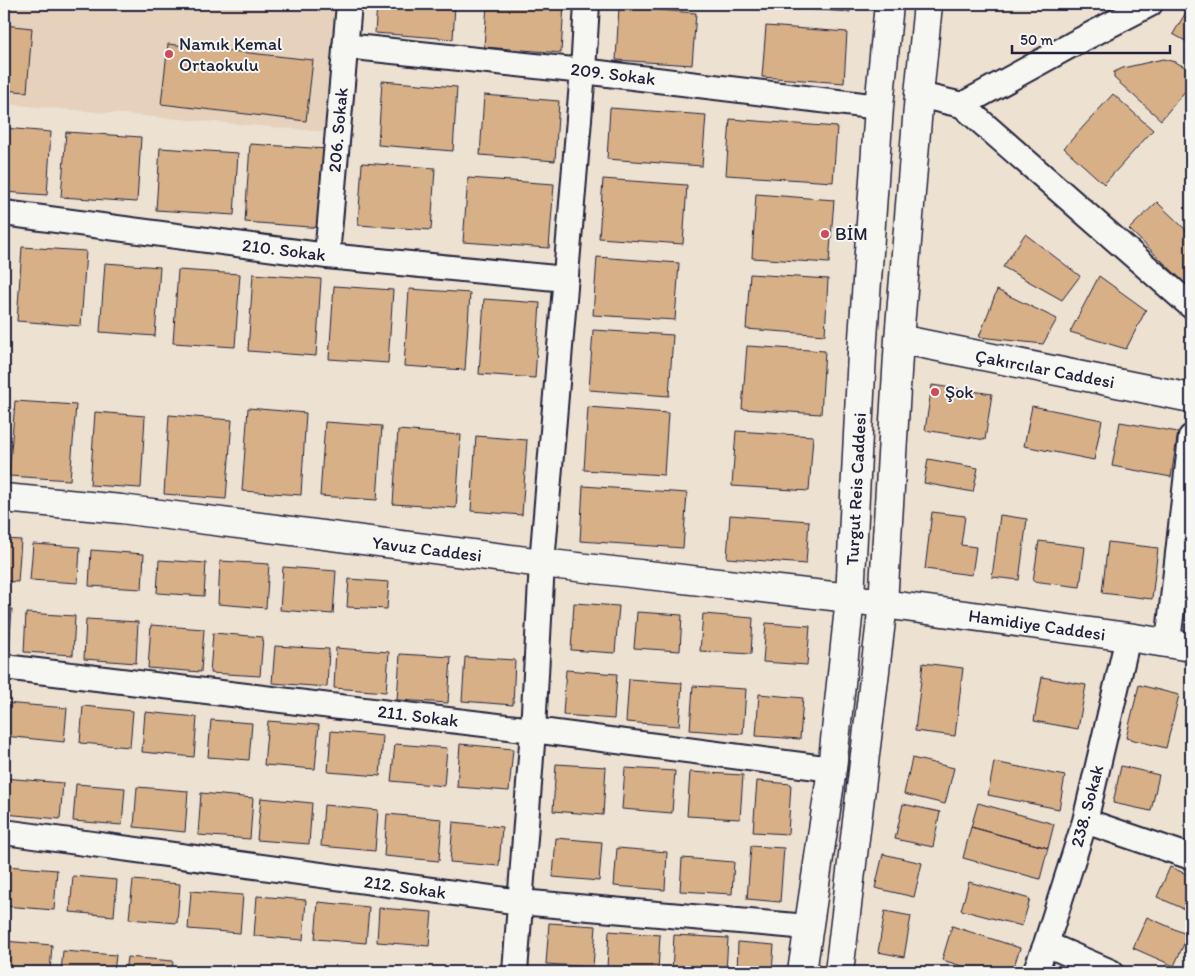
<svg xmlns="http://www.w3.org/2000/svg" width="1195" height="976" font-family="Itim,sans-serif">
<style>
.built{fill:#e6d2bc}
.building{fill:#d7b088;stroke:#22223b}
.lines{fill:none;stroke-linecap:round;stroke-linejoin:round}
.street-casing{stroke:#22223b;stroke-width:28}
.secondary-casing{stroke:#22223b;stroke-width:31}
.street{stroke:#f6f6f2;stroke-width:24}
.secondary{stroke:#f6f6f2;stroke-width:28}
.poi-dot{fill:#d1495b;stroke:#f6f6f2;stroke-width:2}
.labels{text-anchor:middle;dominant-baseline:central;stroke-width:4;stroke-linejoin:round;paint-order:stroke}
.poi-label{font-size:18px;fill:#22223b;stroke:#f6f6f2;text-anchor:start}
.street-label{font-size:18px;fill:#22223b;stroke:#f6f6f2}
</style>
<rect width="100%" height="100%" fill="#ede1d2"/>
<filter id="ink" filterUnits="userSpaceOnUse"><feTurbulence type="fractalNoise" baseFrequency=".02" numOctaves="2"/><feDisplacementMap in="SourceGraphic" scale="10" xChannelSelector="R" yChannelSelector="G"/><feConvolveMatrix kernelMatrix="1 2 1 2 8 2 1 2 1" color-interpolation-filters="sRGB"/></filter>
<g filter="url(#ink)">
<path class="built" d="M4 4H339L328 132 4 104Z"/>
<path class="building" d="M377 4H455L453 39 375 33Z
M487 4H564L561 53 484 47Z
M773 4H850V12L772 7Z
M1191 4V44L1173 34Z
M619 7 696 13 692 65 616 60Z
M4 25 32 28 27 92 4 90Z
M766 26 847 32 844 83 762 77Z
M168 44 313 60 306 121 161 104Z
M1163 59 1175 62 1191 70V84L1161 120 1114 78V72L1123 68Z
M382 81 457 87 453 151 378 145Z
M1113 94 1153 130 1104 184 1064 148Z
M484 95 559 101 555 161 480 155Z
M610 108 706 115 702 166 607 159Z
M730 119 837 127 833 182 726 175Z
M4 128 51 132 47 195 4 192Z
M66 132 141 137 137 202 61 197Z
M250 144 327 149 322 228 245 222Z
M160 148 238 153 234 215 156 210Z
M362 163 435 168 431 230 358 225Z
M468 178 554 184 549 248 463 242Z
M603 179 687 185 683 244 599 238Z
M756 194 834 200 829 263 752 258Z
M1157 202 1191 235V289L1129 229Z
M1025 234 1080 276 1062 300 1003 267Z
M22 247 86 251 81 326 17 321Z
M4 250H7L4 299Z
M597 257 679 263 675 320 593 315Z
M105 263 160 267 155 336 100 332Z
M178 270 240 274 235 347 173 343Z
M253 274 321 279 316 356 248 351Z
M750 274 828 279 825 335 746 329Z
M1099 276 1146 310 1126 349 1070 332Z
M334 286 393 290 388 363 329 359Z
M409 289 470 293 465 370 404 366Z
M997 290 1057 319 1043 344 979 337Z
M484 299 540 303 535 378 479 374Z
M593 330 673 335 669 396 589 390Z
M747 346 825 351 821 414 742 409Z
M932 385 992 394 985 440 925 430Z
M15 401 76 405 70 480 9 476Z
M1032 406 1102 420 1094 460 1024 446Z
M588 407 668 413 664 475 584 470Z
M248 408 306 413 301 495 242 491Z
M95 412 145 416 141 488 90 485Z
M169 415 232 420 226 499 164 494Z
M325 422 382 426 377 500 320 496Z
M1120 422 1178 432 1171 477 1112 466Z
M398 430 461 435 456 508 393 504Z
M736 431 813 436 809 491 732 486Z
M476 436 527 440 522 515 471 511Z
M928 459 978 468 973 492 924 483Z
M583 486 687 493 683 548 580 541Z
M932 512 965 516 961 545 976 547 972 575 925 569Z
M730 515 809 521 806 564 727 558Z
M1000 515 1027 519 1019 580 992 577Z
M4 539 21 540 18 582 4 581Z
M1039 541 1085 547 1080 587 1033 581Z
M1108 542 1158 548 1152 599 1102 593Z
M33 544 80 547 78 583 30 580Z
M91 550 144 554 142 589 89 586Z
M159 560 206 563 204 596 157 593Z
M220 561 269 564 266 608 218 604Z
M283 567 336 571 333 614 280 610Z
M349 579 389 582 387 609 347 607Z
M574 603 619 606 615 653 571 650Z
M4 608 12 609 9 649H4Z
M637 612 682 615 680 651 634 648Z
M26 613 75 616 73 655 24 652Z
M703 614 753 618 751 654 700 651Z
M86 619 138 622 136 663 84 659Z
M766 623 810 626 807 665 763 662Z
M151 625 204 629 201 672 148 668Z
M213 633 263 637 260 676 210 673Z
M275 646 329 649 327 687 272 683Z
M336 648 389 652 386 692 334 688Z
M400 654 451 657 448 703 397 700Z
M465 657 515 660 513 705 462 701Z
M923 663 963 668 955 736 915 731Z
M566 670 617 674 614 719 563 715Z
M1042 677 1086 685 1078 729 1034 721Z
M629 679 682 683 679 726 626 722Z
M1139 685 1179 695 1166 748 1126 738Z
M693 686 746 689 743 734 690 730Z
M759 694 803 698 800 739 756 736Z
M4 703 67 708 64 742 4 736Z
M83 706 133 711 130 747 80 743Z
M145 712 197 717 194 757 142 752Z
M211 720 252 723 249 760 208 757Z
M268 721 319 725 315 769 264 765Z
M331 731 383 736 380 776 328 772Z
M395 744 447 748 444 786 391 781Z
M460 744 513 749 509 791 457 787Z
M912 758 954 768 945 804 904 794Z
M994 762 1065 776 1059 809 988 795Z
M556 764 606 767 603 815 553 811Z
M1121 766 1159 775 1151 811 1113 803Z
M625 768 675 771 672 813 622 809Z
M690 772 743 775 740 819 687 816Z
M4 778 63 783 60 819 4 814Z
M757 781 791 784 788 834 753 832Z
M76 784 125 788 122 825 73 821Z
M137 787 188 791 185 832 134 827Z
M201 793 253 798 250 839 198 835Z
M261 798 312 803 309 844 257 840Z
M978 803 1054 824 1048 848 971 827Z
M903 804 940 812 933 847 895 839Z
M324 805 378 810 375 851 321 846Z
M387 814 442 819 439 861 384 856Z
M453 822 502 827 499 866 450 862Z
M971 827 1048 848 1040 879 963 858Z
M556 838 602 842 599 881 553 877Z
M751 846 784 848 780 902 747 899Z
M617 848 667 852 665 890 614 886Z
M883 854 922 863 914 897 875 888Z
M682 858 734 862 732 894 680 891Z
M6 866 57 870 54 910 4 906Z
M1170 867 1191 876V912L1157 897Z
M73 876 117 880 114 916 70 912Z
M133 880 180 884 177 923 129 919Z
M969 882 1030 899 1022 926 961 910Z
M191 891 243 895 240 933 188 929Z
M257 896 306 900 303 940 254 936Z
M318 902 369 907 366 943 315 939Z
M379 908 432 912 429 946 377 942Z
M885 911 911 916 904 957 878 952Z
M1147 917 1188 935 1174 966 1133 948Z
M549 923 596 926 593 967 546 964Z
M952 926 1020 948 1012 972H982L942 960Z
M609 931 660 935 658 971 607 968Z
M674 935 728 938 726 972H672Z
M4 941 52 945 50 972H4Z
M738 942 774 945 772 972H737Z
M63 951 116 955 114 972H61Z
M127 957 173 961 172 972H125Z
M189 967 236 971V972H189Z"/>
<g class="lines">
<defs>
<path id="street" d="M345 46 583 71 879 107
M919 95 962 105 1191 306
M962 105 1073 44 1150 4
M4 213 327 256 566 279
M327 256 349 4
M1168 643 1191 437
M4 667 533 730 832 769
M1085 821 1191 857
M4 832 520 902 808 927
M1046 944 1111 972
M515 972 533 730 542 563 583 71 587 4
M1035 972 1046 944 1085 821 1128 637"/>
<path id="secondary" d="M899 339 1191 398
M4 498 121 509 542 563 850 598 883 604 1128 637 1191 647
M802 972 832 769 850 598 862 353 879 107 889 4
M839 972 883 604 899 339 919 95 928 4"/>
</defs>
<use href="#street" class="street-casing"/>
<use href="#secondary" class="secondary-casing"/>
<use href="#street" class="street"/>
<use href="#secondary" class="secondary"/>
</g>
</g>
<g class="poi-dot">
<circle cx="169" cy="54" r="5"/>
<circle cx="825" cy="234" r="5"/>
<circle cx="935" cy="392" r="5"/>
</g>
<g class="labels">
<g class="poi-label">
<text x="179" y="44">Namık Kemal<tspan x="179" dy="21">Ortaokulu</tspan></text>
<text x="835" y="234">BİM</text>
<text x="945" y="392">Şok</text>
</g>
<g class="street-label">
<text transform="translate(613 74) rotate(7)">209. Sokak</text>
<text transform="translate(338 130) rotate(-85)">206. Sokak</text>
<text transform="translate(284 250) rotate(7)">210. Sokak</text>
<text transform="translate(1045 369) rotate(11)">Çakırcılar Caddesi</text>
<text transform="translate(856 489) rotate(-87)">Turgut Reis Caddesi</text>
<text transform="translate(427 549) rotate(7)">Yavuz Caddesi</text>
<text transform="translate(1037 625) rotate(8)">Hamidiye Caddesi</text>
<text transform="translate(418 716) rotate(7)">211. Sokak</text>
<text transform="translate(1087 806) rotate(-75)">238. Sokak</text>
<text transform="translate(405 887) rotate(8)">212. Sokak</text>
</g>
</g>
<rect width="1195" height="976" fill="none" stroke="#f6f6f2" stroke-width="20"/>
<rect x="10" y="10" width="1175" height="956" fill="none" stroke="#22223b" stroke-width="2" filter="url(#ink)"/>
<path d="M1012 45v8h158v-8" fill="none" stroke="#22223b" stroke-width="2.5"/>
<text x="1020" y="45" font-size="15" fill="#22223b" stroke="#f6f6f2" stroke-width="4" paint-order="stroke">50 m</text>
</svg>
